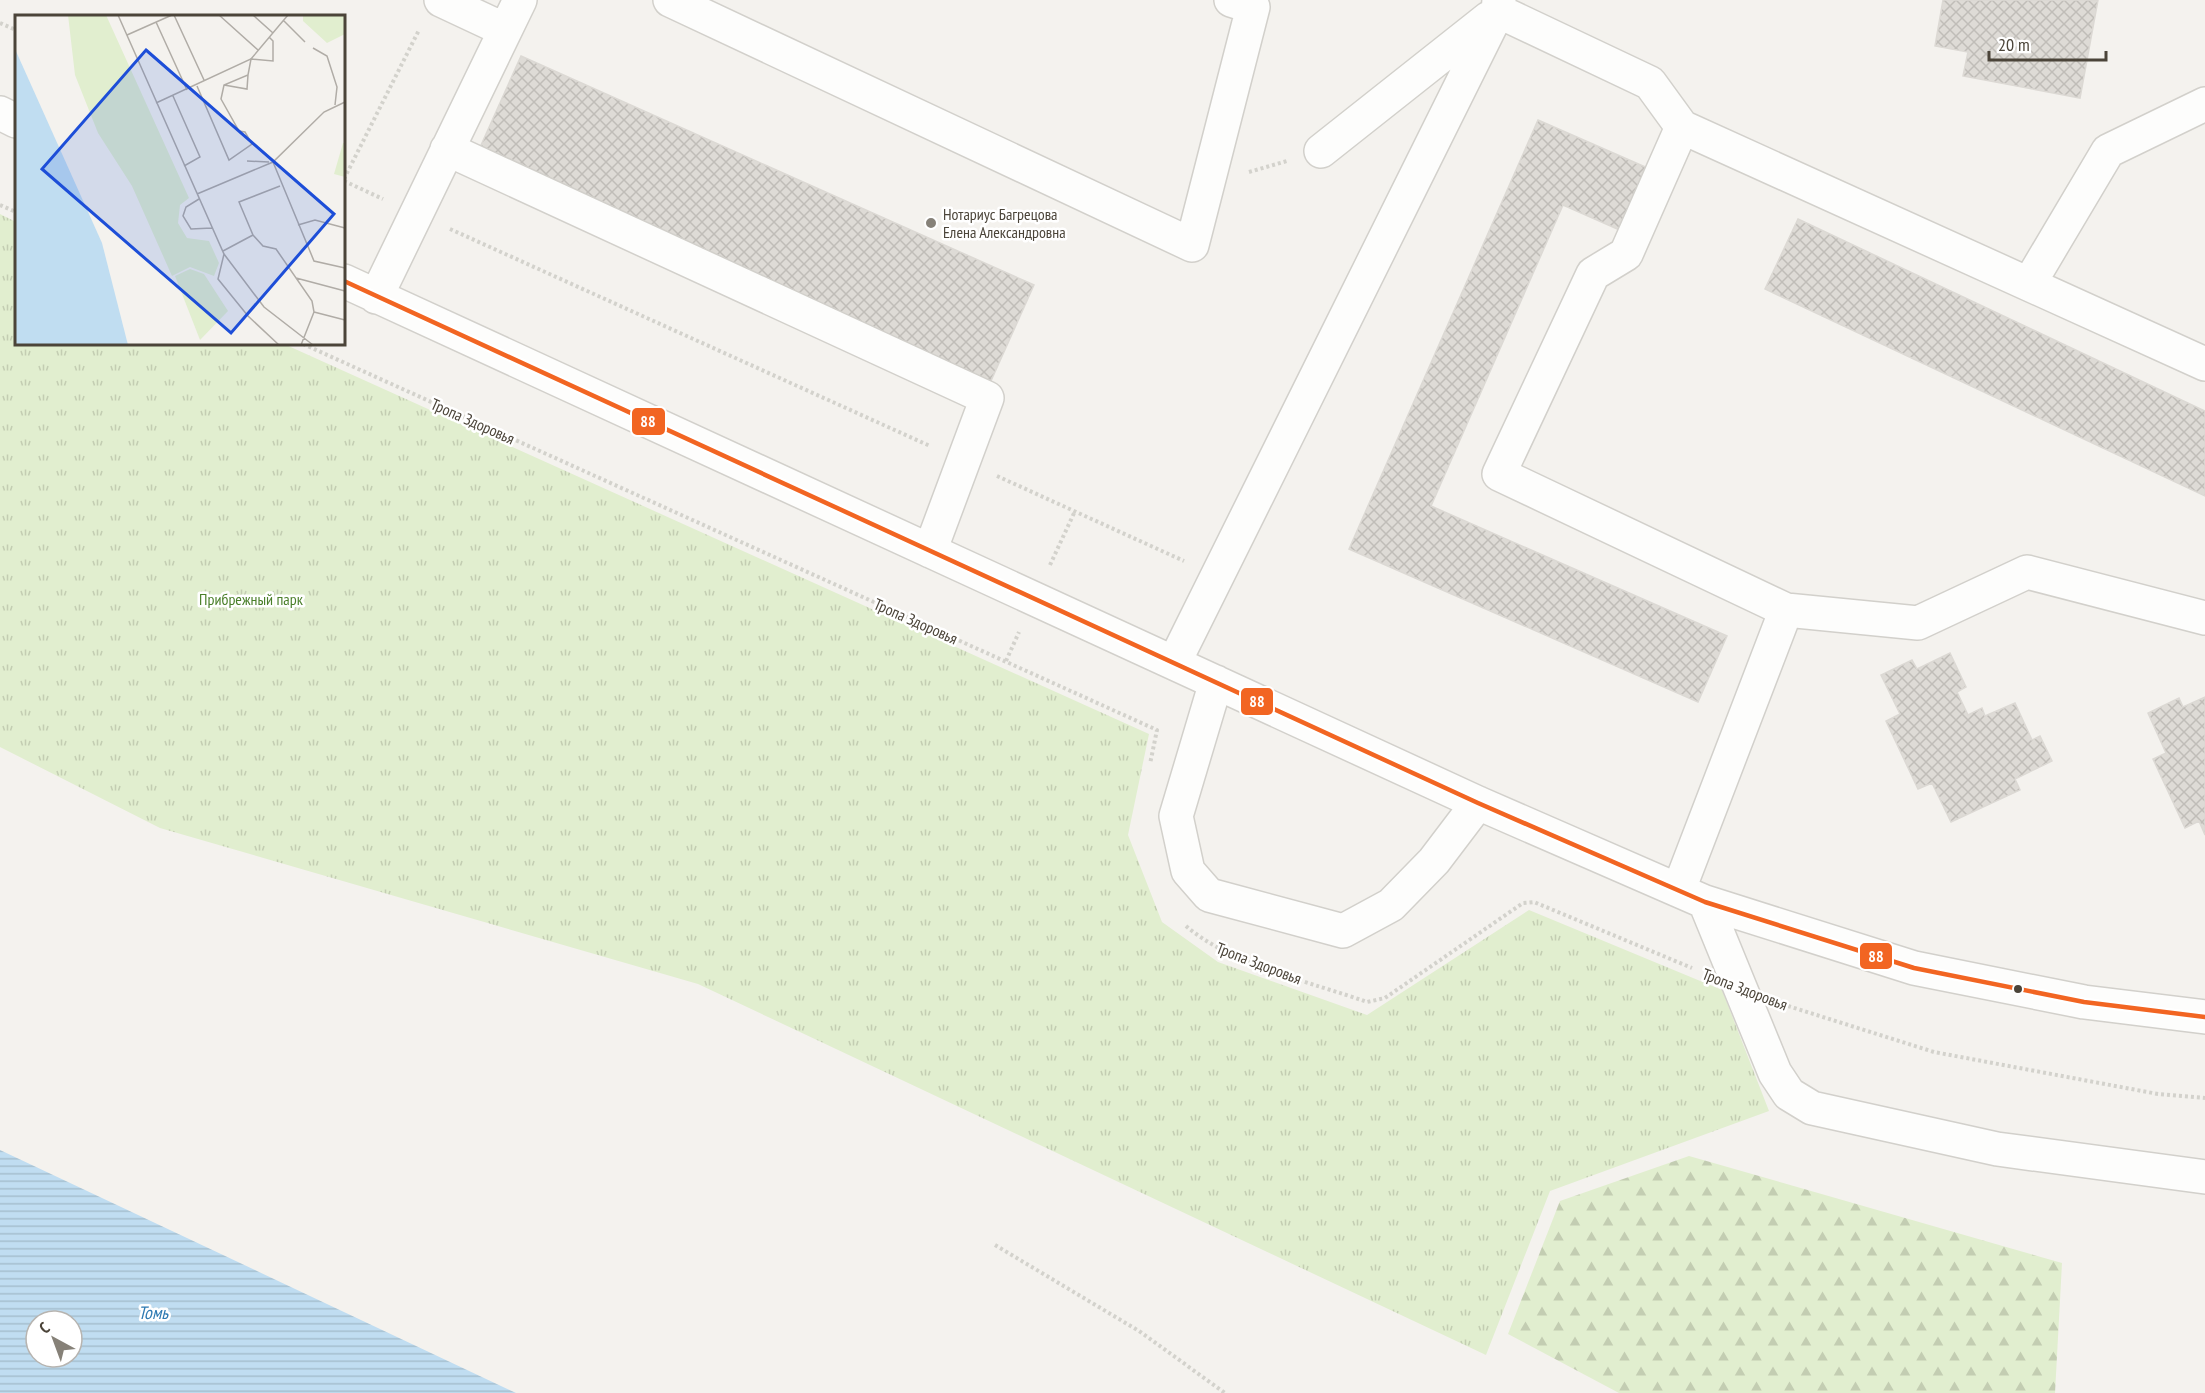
<svg xmlns="http://www.w3.org/2000/svg" width="2205" height="1393" font-family="'PT Sans Narrow',sans-serif">
<style>
.grass{fill:url(#grass-tufts)}
.forest{fill:url(#forest-firs)}
.water{fill:url(#water-rules);fill-rule:evenodd}
.building{fill:url(#building-cross-hatch);stroke:#dcd9d4;stroke-width:1.5}
.lines{fill:none;stroke-linecap:round;stroke-linejoin:round}
.minor-casing{stroke:#d2d0cb;stroke-width:36}
.path{stroke:#d3d2cc;stroke-width:4;stroke-dasharray:3 3;stroke-linecap:butt}
.minor{stroke:#fdfdfc;stroke-width:33}
.bus-1-casing{stroke:#fff;stroke-width:9}
.bus-1{stroke:#f26522;stroke-width:4.5}
.poi-dot{fill:#868178;stroke:#fff;stroke-width:2}
.bus-dot{fill:#4b4439;stroke:#fff;stroke-width:2}
.labels{text-anchor:middle;dominant-baseline:central;stroke-width:5;stroke-linejoin:round;paint-order:stroke}
.poi-label{font-size:16px;fill:#4b4439;stroke:#fff;text-anchor:start}
.street-label{font-size:16px;fill:#4b4439;stroke:#fff}
.park-label{font-size:16px;fill:#4a7f2a;stroke:#fff}
.water-label{font-size:18px;font-style:italic;fill:#2e7ab2;stroke:#fff}
.inset-road{fill:none;stroke:#b0aca6;stroke-width:1.5}
.view{fill:#1d4ed8;fill-opacity:0.15;stroke:#1d4ed8;stroke-width:3}
.inset-edge{fill:none;stroke:#4b4439;stroke-width:3}
.line-badge{stroke:#fff;stroke-width:2}
.badge-label{font-size:16px;text-anchor:middle;font-weight:bold;fill:#fff}
</style>
<defs>
<pattern id="grass-tufts" width="24" height="20" patternUnits="userSpaceOnUse" patternTransform="scale(1.5)"><rect width="24" height="20" fill="#e1eecf"/><path d="M3 7l-1-3M5 7V3M7 7l1-3M15 17l-1-3M17 17v-4M19 17l1-3" fill="none" stroke="#c3cdb2"/></pattern>
<pattern id="forest-firs" width="22" height="20" patternUnits="userSpaceOnUse" patternTransform="scale(1.5)"><rect width="22" height="20" fill="#e1eecf"/><path d="M5 1l3.5 6h-7zM16 11l3.5 6h-7z" fill="#c3cdb2"/></pattern>
<pattern id="water-rules" width="6" height="5" patternUnits="userSpaceOnUse" patternTransform="scale(1.5)"><rect width="6" height="5" fill="#c0ddf1"/><path d="M0 2.5h6" fill="none" stroke="#a6bfcf"/></pattern>
<pattern id="building-cross-hatch" width="8" height="8" patternUnits="userSpaceOnUse" patternTransform="scale(1.5)"><rect width="8" height="8" fill="#dedbd6"/><path d="M0 0l8 8M0 8l8-8" fill="none" stroke="#c0bdb8"/></pattern>
</defs>
<rect width="100%" height="100%" fill="#f4f2ee"/>
<path class="grass" d="M0 214 16 222V344H284L1149 734 1128 835 1162 922 1218 962 1367 1015 1529 910 1722 990 1769 1111 1550 1191 1486 1355 698 984 160 828 0 747Z"/>
<path class="forest" d="M1689 1156 2062 1263 2055 1393H1619L1508 1334 1560 1201Z"/>
<path class="water" d="M0 1150 516 1393H0ZM36 1321H72V1357H36Z"/>
<path class="building" d="M1943 0H2098L2080 98 1963 76 1968 52 1935 46Z
M521 56 1034 285 990 383 477 154Z
M1538 120 1652 170 1624 232 1563 205 1431 506 1727 636 1698 702 1349 549Z
M1798 219 2205 411V496L1765 289Z
M1950 653 1966 687 1957 692 1968 715 1982 708 1985 716 2015 703 2032 740 2040 736 2052 761 2015 779 2020 790 1951 822 1932 783 1918 789 1886 721 1900 714 1881 675 1912 660 1917 669Z
M2205 697V835L2199 821 2185 828 2153 759 2166 753 2148 713 2179 698 2183 707Z"/>
<g class="lines">
<defs>
<path id="minor" d="M441 0 505 30
M670 0 1192 245 1253 7 1231 0
M1498 11 1650 83 1682 127 2205 364
M0 113 16 121
M1682 127 1626 254 1593 274 1499 474 1786 610 1918 623 2027 572 2205 618
M447 149 987 398 930 551
M1321 151 1489 18
M344 281 1478 803 1705 902 1914 968 2084 1002 2205 1017
M2029 284 2108 151 2205 104
M376 297 520 0
M1174 663 1498 11 1499 0
M1216 682 1176 816 1188 871 1209 895 1343 931 1391 905 1434 861 1478 803
M1679 889 1786 610
M1705 902 1775 1073 1789 1094 1812 1108 1997 1149 2205 1177"/>
</defs>
<use href="#minor" class="minor-casing"/>
<path class="path" d="M0 23 16 30
M1249 172 1287 161
M344 179 419 30
M344 181 383 199
M0 205 16 212
M450 229 930 446
M303 344 1157 730 1150 764
M997 476 1184 561
M1050 565 1075 511
M1006 661 1019 632
M1186 926C1231 965 1311 982 1367 1002L1385 998 1523 903 1534 902 1692 968
M1788 1006 1934 1052 2158 1094 2205 1098
M995 1245 1139 1331 1225 1393"/>
<use href="#minor" class="minor"/>
<defs>
<path id="bus-1" d="M344 281 1478 803 1705 902 1914 968 2084 1002 2205 1017"/>
</defs>
<use href="#bus-1" class="bus-1-casing"/>
<use href="#bus-1" class="bus-1"/>
</g>
<circle class="poi-dot" cx="931" cy="223" r="6"/>
<circle class="bus-dot" cx="2018" cy="989" r="5"/>
<g class="labels">
<g class="poi-label">
<text x="943" y="214">Нотариус Багрецова<tspan x="943" dy="18">Елена Александровна</tspan></text>
</g>
<g class="street-label">
<text transform="translate(473 421) rotate(24)">Тропа Здоровья</text>
<text transform="translate(916 621) rotate(24)">Тропа Здоровья</text>
<text transform="translate(1259 963) rotate(21)">Тропа Здоровья</text>
<text transform="translate(1745 989) rotate(21)">Тропа Здоровья</text>
</g>
<g class="park-label">
<text x="251" y="599">Прибрежный парк</text>
</g>
<g class="water-label">
<text x="153" y="1312">Томь</text>
</g>
</g>
<g transform="translate(15 15)">
<rect width="330" height="330" fill="#f4f2ee"/>
<path d="M53 0H91L174 183 165 190 163 208 172 223 194 226 204 248 199 261 175 252 157 261 117 171 83 118 60 60ZM288 0H330V19L312 28 288 6Z" fill="#e1eecf"/>
<path d="M175 254 189 259 213 296 185 325 160 261Z" fill="#e1eecf"/>
<path d="M303 0H330V14L314 20 309 18 305 16Z" fill="#e1eecf"/>
<path d="M328 128H330V162L319 159Z" fill="#e1eecf"/>
<path d="M0 34 87 228 113 330H0Z" fill="#c0ddf1"/>
<path class="inset-road" d="M103 0 209 239 249 292 298 330M159 0 189 65M204 0 243 35M238 0 258 18M269 6 290 27M141 7 172 75M112 20 157 0M298 33 312 41 322 72 320 90M209 70 232 74 233 60M182 71 214 145 237 129 230 117 224 116 206 84 209 70 233 60 236 44 258 46V26L254 22M158 81 185 142 169 151M141 88 236 44 273 0M232 146 254 147M258 147 299 246 330 253M265 171 224 187 238 220 248 231 261 234 297 286 299 297 286 330M182 179 258 147 309 97 330 87M184 184 171 192 168 201 176 214 197 213M283 210 300 205 330 213M208 236 238 220M209 239 203 264 233 301 264 330M281 263 330 276M299 297 330 305"/>
<path class="view" d="M131 35 319 199 216 318 27 154Z"/>
<rect width="330" height="330" class="inset-edge"/>
</g>
<g class="line-badge">
<rect x="631" y="407" width="35" height="29" rx="6" fill="#f26522"/>
<rect x="1240" y="687" width="34" height="29" rx="6" fill="#f26522"/>
<rect x="1859" y="942" width="34" height="28" rx="6" fill="#f26522"/>
</g>
<g class="badge-label">
<text x="648" y="427">88</text>
<text x="1257" y="707">88</text>
<text x="1876" y="962">88</text>
</g>
<g transform="translate(54 1339) rotate(319)"><circle r="28" fill="#ffffff" stroke="#b7b4b0" stroke-width="1.5"/>
<path d="M0-4.5L10 22L0 15L-10 22Z" fill="#868178"/>
<text y="-9" font-size="16" font-weight="bold" text-anchor="middle" fill="#4b4439">С</text>
</g>
<path d="M1989 51v9h117v-9" fill="none" stroke="#4b4439" stroke-width="3"/>
<text x="1998" y="51" font-size="18" fill="#4b4439" stroke="#ffffff" stroke-width="4.5" paint-order="stroke">20 m</text>
</svg>
